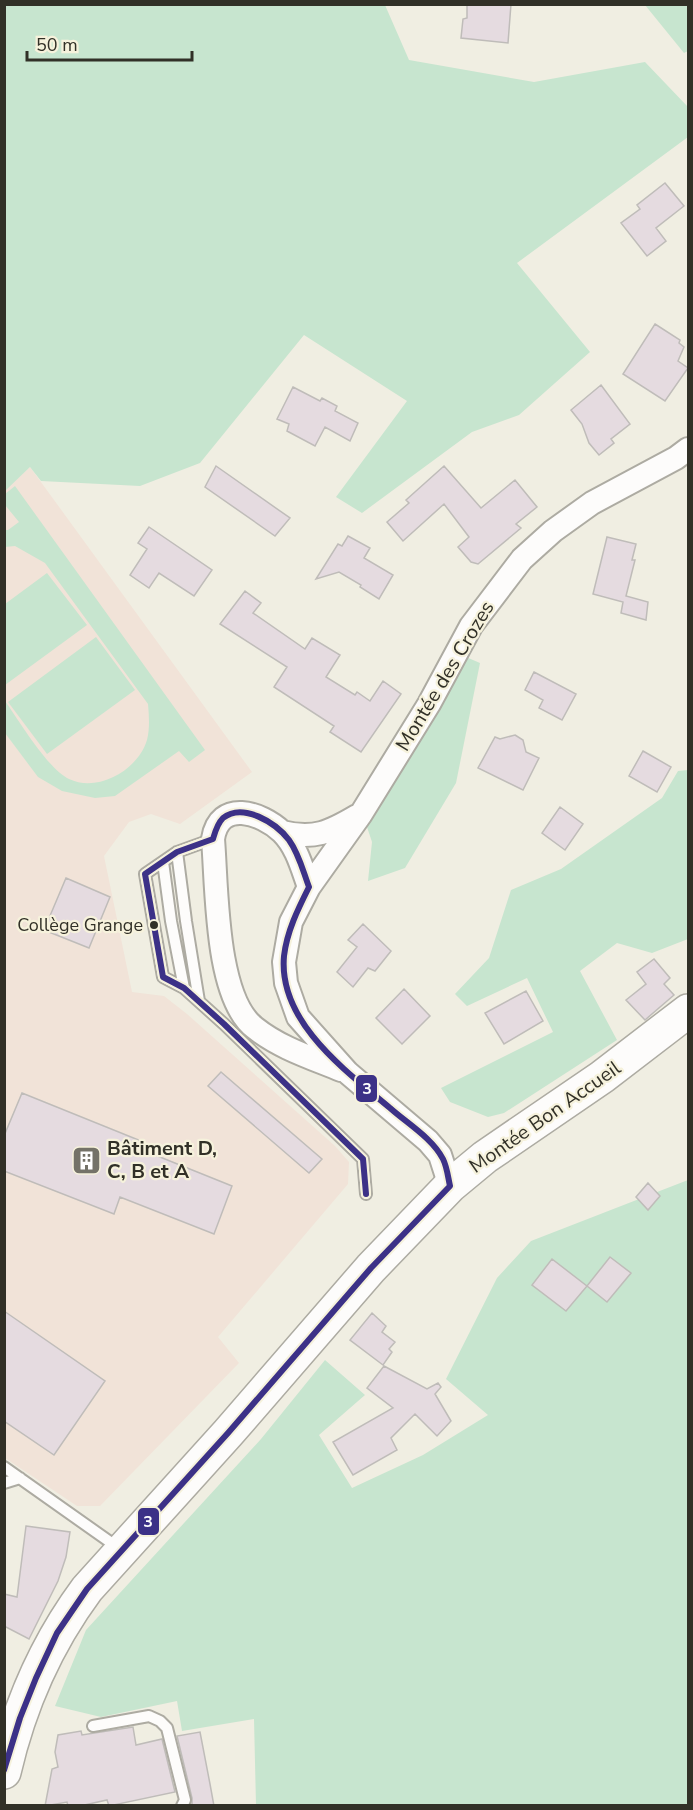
<svg xmlns="http://www.w3.org/2000/svg" width="693" height="1810" font-family="'Nunito Sans',sans-serif">
<style>
.education{fill:#f1e3d8}
.green{fill:#c7e5cf}
.building{fill:#e5dbe0;stroke:#bfbcb9;stroke-width:1.5}
.lines{fill:none;stroke-linecap:round;stroke-linejoin:round}
.lane-casing{stroke:#adaba2;stroke-width:14}
.street-casing{stroke:#adaba2;stroke-width:26}
.primary-casing{stroke:#adaba2;stroke-width:36}
.lane{stroke:#fdfcfb;stroke-width:10}
.street{stroke:#fdfcfb;stroke-width:22}
.primary{stroke:#fdfcfb;stroke-width:33}
.bus-1-casing{stroke:#f6f2dc;stroke-width:10}
.bus-1{stroke:#3c3187;stroke-width:6}
.bus-dot{fill:#313027;stroke:#f6f2dc;stroke-width:2}
.labels{text-anchor:middle;dominant-baseline:central;stroke-width:4.5;stroke-linejoin:round;paint-order:stroke}
.bus-label{font-size:18px;fill:#313027;stroke:#f6f2dc;text-anchor:end}
.street-label{font-size:20px;fill:#313027;stroke:#f6f2dc}
.poi-label{font-size:20px;font-weight:bold;fill:#313027;stroke:#f6f2dc;text-anchor:start}
.line-badge{stroke:#f6f2dc;stroke-width:2}
.badge-label{font-size:16px;text-anchor:middle;font-weight:bold;fill:#fff}
</style>
<rect width="100%" height="100%" fill="#f0eee2"/>
<path class="education" d="M30 467 252 772 180 824 151 814 129 822 104 856 132 992 164 996 187 1014 335 1146 349 1162 348 1184 218 1337 239 1363 100 1506H77L5 1458 4 491Z"/>
<path class="green" d="M5 4 385 5 409 60 534 82 645 62 688 107V137L517 263 590 352 519 415 472 432 362 513 336 497 407 401 304 335 200 463 140 486 41 481 30 467 5 491Z
M645 5H688V51L684 53Z
M15 486 205 750 189 762 179 751 115 796 95 798 62 791 38 777 5 733V701C20 722 47 768 69 779 98 793 138 770 147 740 150 728 149 716 148 704L45 563 15 546 5 547V530H8L19 522 5 505V494Z
M47 573 87 625 5 685V604Z
M96 637 135 690 47 754 8 702Z
M466 657 480 663 456 783 405 868 368 881 372 842 366 824Z
M688 770V939L652 953 617 943 580 971 617 1040 504 1113 488 1117 450 1102 441 1088 553 1032 527 978 467 1006 455 994 489 958 511 890 561 869 662 798 678 771Z
M688 1180V1805H256L254 1719 182 1731 177 1701 101 1717 55 1706 86 1630 261 1439 325 1360 365 1395 319 1435 352 1488 423 1455 488 1415 446 1379 497 1278 531 1241Z"/>
<path class="building" d="M467 4H511L508 43 461 38 463 19 467 18Z
M665 183 684 206 656 228 666 241 647 256 621 223 640 209 637 205Z
M655 324 680 340 679 343 684 347 678 361 688 368 665 401 623 374Z
M601 385 630 424 611 439 614 443 599 455 589 443 582 424 571 410Z
M293 387 320 401 322 398 337 406 335 411 358 423 350 441 325 427 315 446 287 431 289 424 277 419Z
M216 466 290 518 275 536 205 487Z
M444 466 481 508 515 480 537 507 516 524 521 528 478 564 471 562 458 547 469 537 444 504 403 541 387 522 409 503 406 500Z
M149 527 212 570 194 596 159 573 149 588 130 575 147 549 138 543Z
M348 536 370 548 364 558 393 575 379 599 360 587 361 585 339 572 316 579 338 544 342 546Z
M607 537 636 544 632 560H635L626 596 648 602 646 620 621 613 623 602 593 594Z
M245 591 261 603 253 613 305 649 312 638 340 655 326 677 355 695 357 692 370 701 383 681 401 694 361 752 330 732 334 726 274 687 287 667 220 624Z
M534 672 576 694 562 720 539 708 543 700 525 690Z
M515 735 523 740 526 752 539 758 523 790 478 768 495 737 500 739Z
M643 751 671 767 657 792 629 776Z
M560 807 583 824 565 850 542 833Z
M66 878 110 897 89 948 44 930Z
M363 924 391 951 375 971 368 968 353 987 337 972 357 947 348 940Z
M654 959 670 978 664 984 674 995 645 1020 626 1000 646 984 637 972Z
M404 989 430 1016 402 1044 376 1018Z
M526 991 543 1021 504 1044 485 1013Z
M221 1072 322 1159 309 1173 208 1086Z
M22 1093 141 1141 140 1149 232 1186 214 1234 120 1197 114 1214 4 1171V1136Z
M648 1183 660 1196 648 1210 636 1197Z
M610 1257 631 1273 607 1302 587 1286 566 1311 532 1285 552 1259 587 1286Z
M4 1311 105 1381 54 1455 4 1421Z
M372 1313 386 1326 382 1332 395 1342 389 1349 392 1352 383 1365 350 1340Z
M384 1366 427 1389 438 1383 441 1387 435 1394 451 1421 437 1436 415 1414 391 1438 397 1450 353 1475 333 1442 393 1408 367 1388Z
M26 1526 70 1532 66 1557 58 1581 29 1639 4 1626V1594L17 1597Z
M133 1727 136 1745 162 1739 175 1792 109 1806 107 1800 80 1806H68L67 1802 45 1806 52 1769 58 1767 55 1752 58 1735 81 1731 82 1735Z
M200 1732 210 1784 214 1806H192V1798L177 1736Z"/>
<g class="lines">
<defs>
<path id="lane" d="M213 839 177 852 145 874 163 977 184 988 224 1024 363 1159 366 1194
M177 852 186 921 199 1001
M163 862 171 921 184 988
M4 1467 120 1549
M4 1483 20 1478
M93 1726 149 1716 160 1721 167 1728 185 1800 182 1806"/>
<path id="street" d="M282 832C314 840 330 832 357 816
M309 887C302 868 297 847 282 832 261 812 219 799 213 839 217 886 215 998 255 1028 280 1048 312 1058 341 1070
M450 1186 440 1155 428 1141 348 1073 298 1017 286 983 284 962 291 922 309 887 361 814 429 704 471 626 522 559 553 531 592 503 676 458 688 449"/>
<path id="primary" d="M4 1772C19 1707 47 1643 87 1589L228 1433 371 1268 450 1186 485 1157 602 1077 688 1011"/>
</defs>
<use href="#lane" class="lane-casing"/>
<use href="#street" class="street-casing"/>
<use href="#primary" class="primary-casing"/>
<use href="#lane" class="lane"/>
<use href="#street" class="street"/>
<use href="#primary" class="primary"/>
<defs>
<path id="bus-1" d="M4 1770 20 1718 36 1678 57 1633 87 1589 228 1433 371 1268 450 1186C448 1177 447 1167 443 1159 432 1138 408 1124 390 1108 346 1071 278 1022 284 956 287 931 298 909 309 887 303 871 299 854 289 840 276 823 243 802 223 818 217 824 215 832 213 839L177 852 145 874 163 977 184 988 224 1024 363 1159 366 1194"/>
</defs>
<use href="#bus-1" class="bus-1-casing"/>
<use href="#bus-1" class="bus-1"/>
</g>
<defs>
<symbol id="building-square" viewBox="-11 -11 22 22"><rect x="-9" y="-9" width="18" height="18" rx="4" fill="#747268" stroke="#f6f2dc"/><path d="M-4-6H4V6H1V3H-1V6H-4ZM-2.5-4.3h1.7v1.8h-1.7ZM.8-4.3h1.7v1.8H.8ZM-2.5-1h1.7V.8h-1.7ZM.8-1h1.7V.8H.8Z" fill="#fff"/></symbol>
</defs>
<g fill-rule="evenodd">
<use href="#building-square" x="70" y="1144" width="33" height="33"/>
</g>
<circle class="bus-dot" cx="154" cy="925" r="5"/>
<g class="labels">
<g class="bus-label">
<text x="143" y="925">Collège Grange</text>
</g>
<g class="street-label">
<text transform="translate(445 676) rotate(-59)">Montée des Crozes</text>
<text transform="translate(545 1117) rotate(-35)">Montée Bon Accueil</text>
</g>
<g class="poi-label">
<text x="107" y="1148">Bâtiment D,<tspan x="107" dy="23">C, B et A</tspan></text>
</g>
</g>
<g class="line-badge">
<rect x="355" y="1074" width="23" height="29" rx="6" fill="#3c3187"/>
<rect x="137" y="1507" width="23" height="29" rx="6" fill="#3c3187"/>
</g>
<g class="badge-label">
<text x="367" y="1094">3</text>
<text x="148" y="1527">3</text>
</g>
<rect width="693" height="1810" fill="none" stroke="#313027" stroke-width="12"/>
<path d="M27 51v9h165v-9" fill="none" stroke="#313027" stroke-width="3"/>
<text x="36" y="51" font-size="18" fill="#313027" stroke="#f6f2dc" stroke-width="4.5" paint-order="stroke">50 m</text>
</svg>
